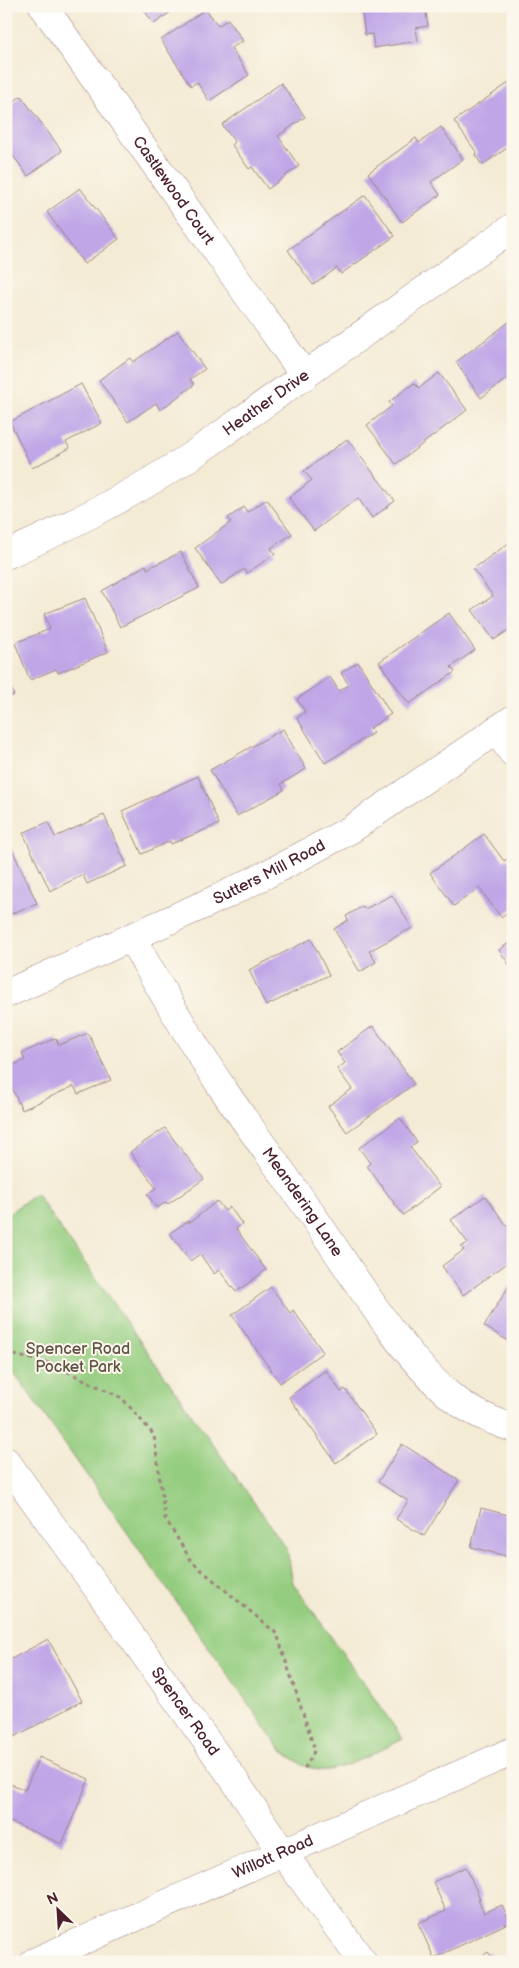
<svg xmlns="http://www.w3.org/2000/svg" width="519" height="1968" font-family="'Balsamiq Sans',sans-serif">
<style>
.green{fill:#95cd80;stroke:#707656}
.building{fill:#bfa6e7}
.lines{fill:none;stroke-linecap:round;stroke-linejoin:round}
.minor-casing{stroke:#9f8580;stroke-width:29}
.tertiary-casing{stroke:#9f8580;stroke-width:29}
.secondary-casing{stroke:#9f8580;stroke-width:29}
.path{stroke:#9f8580;stroke-width:3;stroke-dasharray:4 4;stroke-linecap:butt}
.minor{stroke:#fff;stroke-width:28}
.tertiary{stroke:#fff;stroke-width:28}
.secondary{stroke:#fff;stroke-width:28}
.labels{text-anchor:middle;dominant-baseline:central;stroke-width:4;stroke-linejoin:round;paint-order:stroke}
.street-label{font-size:16px;fill:#4a1f2b;stroke:#fbf7ec}
.park-label{font-size:16px;fill:#605344;stroke:#fbf7ec}
</style>
<rect width="100%" height="100%" fill="#fbf7ec"/>
<filter id="ink" filterUnits="userSpaceOnUse"><feTurbulence type="fractalNoise" baseFrequency=".02" numOctaves="2"/><feDisplacementMap in="SourceGraphic" scale="10" xChannelSelector="R" yChannelSelector="G"/><feConvolveMatrix kernelMatrix="1 2 1 2 8 2 1 2 1" color-interpolation-filters="sRGB"/></filter>
<filter id="wash" filterUnits="userSpaceOnUse"><feTurbulence type="fractalNoise" baseFrequency=".0096" numOctaves="4" result="noise"/><feDisplacementMap in="SourceGraphic" scale="20" xChannelSelector="R" yChannelSelector="G"/><feGaussianBlur stdDeviation="1.12" result="paint"/><feColorMatrix in="noise" values="0 0 0 0 0 0 0 0 0 0 0 0 0 0 0 0 0 1.4 0 .05"/><feComposite in="paint" operator="in"/></filter>
<g filter="url(#wash)">
<rect width="100%" height="100%" fill="#f4ebd5"/>
<path class="green" d="M36 1194 287 1549 293 1583 403 1739C385 1748 337 1774 319 1770 304 1767 293 1759 281 1750L6 1361V1215Z"/>
<g id="blocks">
<path class="building" d="M141 6H179L154 24Z
M361 6H425L428 26 416 28 418 41 374 48 372 34 365 35Z
M206 9 218 26 228 19 243 41 231 48 249 75 209 101 197 82 191 86 161 40Z
M513 80V144L482 165 475 155 477 153 454 121Z
M281 83 305 117 278 136 299 166 268 189 252 167 249 169 232 145 235 142 222 125Z
M21 96 62 151 28 176 6 146V107Z
M441 127 463 159 431 182 440 195 402 222 368 173 416 138 419 143Z
M80 188 119 239 84 264 47 212Z
M365 195 395 236 341 274 337 268 313 285 288 250Z
M513 319V374L481 398 456 362Z
M178 331 205 369 190 379 194 385 160 410 156 403 128 422 99 380 130 358 133 362Z
M439 373 467 410 396 464 367 425 392 406 389 402 414 383 419 388Z
M81 384 102 423 66 442 70 448 32 468 10 422Z
M347 439 395 501 372 518 358 498 314 531 289 498 312 480 304 471Z
M267 499 292 534 271 548 275 554 247 573 244 569 221 585 195 548 231 522 228 518 244 507 247 512Z
M513 540V627L494 640 472 610 493 596 473 569Z
M181 552 199 588 120 627 102 591 146 565 147 569Z
M85 598 108 652 58 673 56 669 30 680 15 643 50 629 44 614Z
M449 613 475 650 451 667 455 672 409 704 379 662Z
M358 662 391 714 370 728 373 733 325 763 297 718 305 712 297 699 330 677 339 691 349 685 341 673Z
M6 677 14 695 6 699Z
M283 729 306 769 281 784 284 790 237 816 210 770Z
M198 776 219 824 171 844 170 841 142 854 122 811Z
M104 815 127 866 87 884 83 875 50 891 23 833 48 822 55 837Z
M484 834 504 861 507 859 513 867V908L501 917 479 888 454 906 430 873Z
M10 845 37 903 6 916V847Z
M392 895 412 928 369 951 376 962 360 972 334 929 348 920 346 916 363 906 365 909Z
M311 939 329 975 266 1006 249 970Z
M513 940V970L499 950Z
M373 1026 414 1084 347 1132 328 1106 352 1089 337 1069 345 1063 337 1052Z
M88 1033 111 1080 78 1094 74 1086 22 1110 6 1075V1068L25 1060 22 1053 56 1038 59 1045Z
M400 1118 417 1142 410 1147 440 1187 403 1215 367 1166 370 1163 359 1148Z
M165 1128 204 1179 168 1204 166 1202 157 1208 147 1194 156 1188 130 1152Z
M485 1196 513 1234V1259L463 1295 442 1266 464 1250 461 1247 468 1243 451 1220Z
M217 1201 225 1211 230 1207 242 1224 236 1229 266 1270 236 1292 219 1270 214 1274 200 1254 190 1261 170 1233 188 1221 189 1223Z
M509 1286 513 1288V1344L484 1326Z
M271 1287 290 1313 293 1310 323 1352 280 1383 232 1315Z
M326 1370 341 1392 345 1389 377 1434 336 1463 289 1397Z
M402 1444 459 1480 424 1536 396 1519 408 1501 378 1482Z
M510 1506H513V1558L471 1547 481 1508 508 1515Z
M48 1639 82 1701 14 1737 6 1723V1709L11 1706 6 1698V1662Z
M39 1757 89 1779 62 1844 6 1820 8 1783 25 1790Z
M466 1867 480 1899 478 1900 484 1913 502 1905 510 1922 434 1958 418 1923 446 1911 433 1882Z
M488 1952 496 1962H475Z"/>
</g>
</g>
<g filter="url(#ink)">
<use href="#blocks" fill-opacity="0" stroke="#9f8580" stroke-width="1"/>
<g class="lines">
<defs>
<g id="minor">
<path id="s1" d="M43 6 305 376"/>
<path id="s2" d="M6 555C74 524 132 495 194 454L513 227"/>
<path d="M496 730 513 753"/>
<path id="s3" d="M131 937C161 990 191 1042 225 1092 255 1136 287 1178 317 1222 354 1276 398 1350 447 1393 466 1410 489 1420 513 1428"/>
</g>
<g id="tertiary">
<path id="s4" d="M6 994 223 896 281 867 350 830 513 719"/>
</g>
<g id="secondary">
<path id="s5" d="M6 1461 235 1781 282 1852 363 1962"/>
<path id="s6" d="M34 1962 513 1751"/>
</g>
</defs>
<use href="#minor" class="minor-casing"/>
<use href="#tertiary" class="tertiary-casing"/>
<use href="#secondary" class="secondary-casing"/>
<path class="path" d="M6 1353 52 1364 122 1398 154 1435 165 1518 192 1562 277 1634 315 1750 303 1771"/>
<use href="#minor" class="minor"/>
<use href="#tertiary" class="tertiary"/>
<use href="#secondary" class="secondary"/>
</g>
</g>
<g class="labels">
<g class="street-label">
<text stroke="none"><textPath href="#s1" startOffset="226">Castlewood Court</textPath></text>
<text stroke="none"><textPath href="#s2" startOffset="302">Heather Drive</textPath></text>
<text stroke="none"><textPath href="#s4" startOffset="290">Sutters Mill Road</textPath></text>
<text stroke="none"><textPath href="#s3" startOffset="316">Meandering Lane</textPath></text>
<text stroke="none"><textPath href="#s5" startOffset="308">Spencer Road</textPath></text>
<text stroke="none"><textPath href="#s6" startOffset="261">Willott Road</textPath></text>
</g>
<g class="park-label">
<text x="78" y="1349">Spencer Road<tspan x="78" dy="18">Pocket Park</tspan></text>
</g>
</g>
<rect width="519" height="1968" fill="none" stroke="#fbf7ec" stroke-width="25"/>
<g transform="translate(58 1910) rotate(335)" stroke="#fbf7ec" stroke-width="4" paint-order="stroke">
<path d="M0-4L9 19L0 12L-9 19Z" fill="#4a1f2b"/>
<text y="-8" font-size="14" font-weight="bold" text-anchor="middle" fill="#4a1f2b">N</text>
</g>
</svg>
